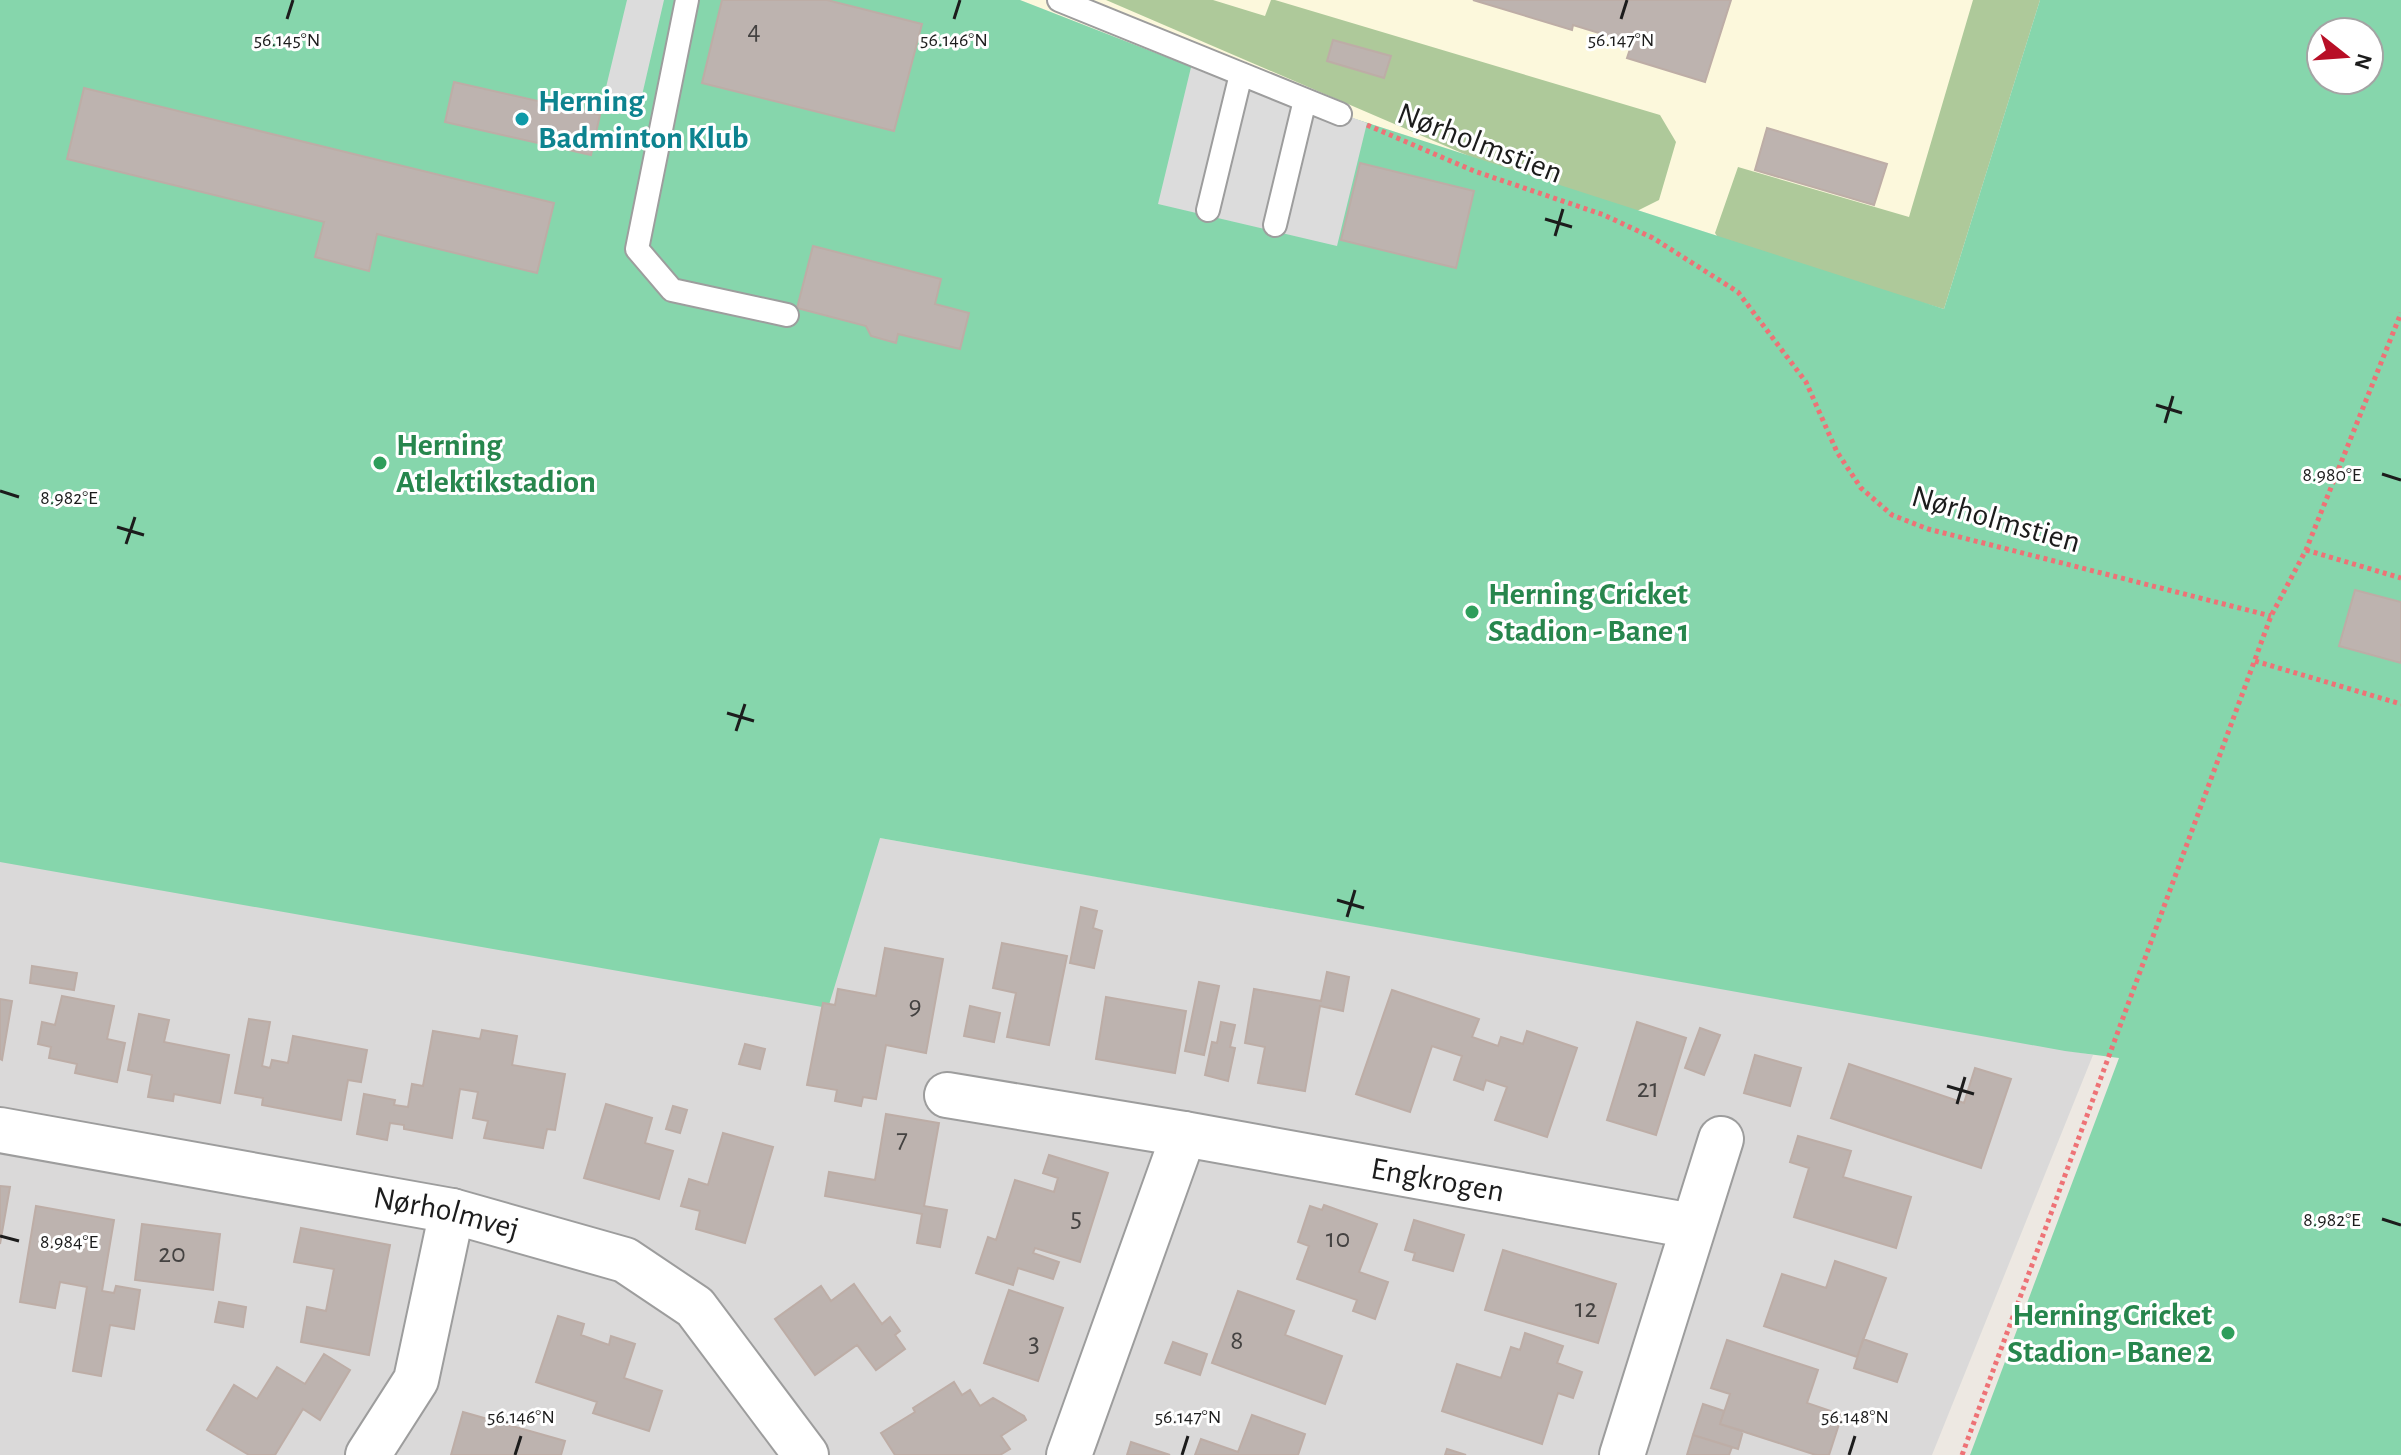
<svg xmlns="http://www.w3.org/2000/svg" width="2401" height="1455" font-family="'Alegreya Sans',sans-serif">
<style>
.residential{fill:#dad9d9}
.education{fill:#fcf8dc}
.forest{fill:#aec99a}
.pitch{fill:#86d6ac;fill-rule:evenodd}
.parking{fill:#dcdcdc}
.building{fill:#bdb3af;stroke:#bdada6;stroke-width:2}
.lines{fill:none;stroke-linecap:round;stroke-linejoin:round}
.service-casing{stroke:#9d9d9d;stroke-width:26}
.minor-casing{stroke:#9d9d9d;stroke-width:48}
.path{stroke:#ee7276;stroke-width:5;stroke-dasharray:4 4;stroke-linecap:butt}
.service{stroke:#fff;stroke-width:22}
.minor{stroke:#fff;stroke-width:44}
.ticks{fill:none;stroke:#1c1c1c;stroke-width:3}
.culture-dot{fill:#0f9aa8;stroke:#fff;stroke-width:3}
.leisure-dot{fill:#2e9e5b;stroke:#fff;stroke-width:3}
.labels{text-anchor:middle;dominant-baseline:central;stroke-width:6;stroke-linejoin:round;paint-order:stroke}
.number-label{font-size:28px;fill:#444241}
.culture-label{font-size:32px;font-weight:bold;fill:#0d838f;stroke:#fff;text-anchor:start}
.street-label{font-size:32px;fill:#1c1c1c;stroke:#fff}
.leisure-label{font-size:32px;font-weight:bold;fill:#27864d;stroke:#fff;text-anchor:start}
.ticks-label{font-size:20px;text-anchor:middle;fill:#1c1c1c;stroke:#fff;stroke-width:6;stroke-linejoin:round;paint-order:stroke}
</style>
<rect width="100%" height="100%" fill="#ede8e2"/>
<path class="residential" d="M880 838 2093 1055 1932 1455H0V857Z"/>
<path class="education" d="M1020 0H2039L1944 309 1179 62Z"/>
<path class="forest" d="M1106 0H1213L1265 16 1271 0H1275L1660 115 1676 142 1659 200 1629 215 1506 172Z
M1973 0H2040L1944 309 1723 245 1715 233 1738 167 1909 217Z"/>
<path class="pitch" d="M0 0H1020L1179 62 1944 309 2040 0H2401V1455H1970L2119 1058 2065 1051 880 838 828 1008 0 862ZM2321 32H2369V80H2321Z"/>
<path class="parking" d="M627 0H664L637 117 601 108Z
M1193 59 1367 123 1337 246 1158 204Z"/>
<path class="building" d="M722 0H827L922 24 894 131 702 83Z
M1473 0H1731L1705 82 1627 58 1632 43 1573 25 1572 30Z
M1333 40 1391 56 1384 78 1327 61Z
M454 82 600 115 591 155 445 122Z
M84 88 554 203 537 273 377 234 369 271 315 257 324 222 67 159Z
M1767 128 1887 164 1874 205 1755 170Z
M1360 163 1474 191 1456 268 1341 240Z
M813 246 941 279 935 304 969 313 960 349 898 334 896 343 871 336 866 326 797 308Z
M2355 590 2401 602V663L2339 646Z
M1081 907 1097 911 1093 928 1102 931 1094 968 1070 963Z
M1002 943 1067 956 1049 1045 1007 1037 1016 993 993 988Z
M885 948 943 959 926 1053 886 1045 876 1099 863 1097 861 1106 835 1101 837 1090 807 1085 823 1003 835 1005 838 989 876 996Z
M32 966 77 973 74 990 30 983Z
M1327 972 1349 977 1343 1011 1320 1006 1305 1091 1258 1083 1265 1047 1245 1043 1254 989 1321 1001Z
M1199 982 1219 986 1204 1055 1185 1051Z
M1392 990 1479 1019 1472 1037 1498 1046 1501 1037 1523 1044 1527 1031 1577 1048 1547 1137 1495 1120 1507 1087 1486 1080 1483 1090 1454 1080 1462 1056 1432 1046 1410 1112 1356 1094Z
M62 996 114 1006 107 1039 125 1043 117 1082 75 1073 77 1064 49 1058 51 1047 38 1044 42 1022 55 1025Z
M1106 997 1186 1011 1175 1073 1096 1059Z
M0 999 12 1001 2 1060 0 1059Z
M970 1006 1000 1013 994 1042 964 1036Z
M139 1014 169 1020 164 1042 229 1055 220 1103 174 1094 173 1101 148 1097 152 1075 128 1070Z
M249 1019 270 1022 262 1066 270 1068 272 1060 288 1063 293 1036 367 1050 361 1082 348 1080 341 1120 262 1105 263 1098 235 1093Z
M1221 1022 1235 1025 1230 1047 1235 1048 1228 1081 1205 1075 1212 1042 1217 1043Z
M1637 1022 1686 1038 1656 1135 1607 1120Z
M1700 1028 1720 1035 1704 1075 1685 1068Z
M482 1030 517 1036 512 1065 565 1074 555 1130 547 1129 543 1148 484 1138 488 1121 473 1118 478 1092 460 1089 452 1138 404 1129V1125L390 1123 387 1140 357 1134 364 1094 395 1100 394 1105 408 1107 412 1084 423 1086 433 1031 480 1039Z
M745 1044 765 1049 760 1069 739 1064Z
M1755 1055 1801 1068 1790 1106 1744 1093Z
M1849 1064 1964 1103 1975 1068 2011 1079 1981 1168 1831 1118Z
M606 1104 652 1118 645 1143 673 1151 659 1199 584 1178Z
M673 1106 687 1110 680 1133 666 1129Z
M886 1114 939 1123 924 1206 947 1210 940 1247 917 1243 922 1214 825 1196 829 1172 875 1180Z
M723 1133 773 1147 745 1243 696 1229 700 1211 681 1206 689 1179 708 1185Z
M1798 1136 1851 1151 1843 1177 1911 1197 1896 1248 1794 1217 1809 1168 1790 1162Z
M1049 1155 1108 1173 1080 1262 1035 1248 1033 1253 1059 1262 1053 1279 1018 1268 1013 1285 976 1273 988 1237 996 1240 1015 1180 1054 1192 1058 1178 1043 1173Z
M0 1186 10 1187 0 1244Z
M1324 1205 1377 1224 1359 1272 1388 1282 1375 1319 1353 1311 1357 1300 1297 1279 1309 1246 1298 1242 1310 1206 1322 1210Z
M36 1206 114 1220 102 1291 114 1293 116 1286 140 1290 134 1329 110 1325 101 1376 73 1371 87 1287 60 1282 55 1308 20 1302Z
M1414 1220 1464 1235 1453 1271 1413 1260 1415 1253 1405 1250Z
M142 1224 220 1234 213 1290 135 1280Z
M301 1228 390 1245 369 1355 301 1342 307 1307 326 1311 334 1269 294 1262Z
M1503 1250 1616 1284 1598 1343 1485 1310Z
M1835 1261 1886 1278 1857 1357 1764 1326 1782 1274 1826 1288Z
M854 1284 882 1324 890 1317 900 1331 895 1335 905 1349 876 1370 857 1345 815 1375 775 1319 821 1286 831 1301Z
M1009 1290 1063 1308 1038 1381 984 1363Z
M1238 1291 1294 1311 1285 1335 1342 1356 1325 1404 1212 1363Z
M219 1302 246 1307 243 1327 215 1322Z
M558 1316 584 1324 581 1335 609 1345 611 1336 635 1344 624 1378 662 1391 649 1431 593 1413 597 1402 536 1382Z
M1525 1333 1563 1346 1557 1363 1582 1372 1573 1398 1558 1393 1542 1444 1442 1411 1457 1364 1501 1378 1511 1347 1520 1350Z
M1863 1339 1907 1354 1897 1382 1854 1368Z
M1727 1340 1818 1370 1807 1403 1842 1415 1829 1455H1816L1720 1424 1730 1394 1711 1388Z
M1173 1342 1207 1354 1200 1375 1165 1363Z
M324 1354 350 1370 320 1420 303 1409 275 1455H249L207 1430 234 1385 257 1399 277 1367 305 1384Z
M954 1382 962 1395 970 1390 980 1406 993 1398 1024 1416 1026 1420 1001 1436 1010 1449 1000 1455H895L881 1433 915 1412 913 1408Z
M1703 1404 1724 1411 1720 1424 1743 1431 1738 1449 1693 1435Z
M463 1412 565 1441 561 1455H451Z
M1252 1415 1305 1434 1298 1455H1195L1201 1439 1238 1452Z
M1693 1435 1732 1447 1729 1455H1687Z
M1131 1442 1170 1455H1127Z
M1447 1449 1466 1455H1445Z"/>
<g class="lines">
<defs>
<path id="service" d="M687 0 637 249 672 290 787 315
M1059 0 1340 114
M1208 210 1241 74
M1275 225 1305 100"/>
<g id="minor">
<path id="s1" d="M947 1095 1184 1134 1692 1226"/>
<path id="s2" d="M0 1130 452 1211 625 1260 695 1307 806 1455"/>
<path d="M368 1455 416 1380 452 1211"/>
<path d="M1069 1455 1184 1134"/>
<path d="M1622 1455 1721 1139"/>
</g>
</defs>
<use href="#service" class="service-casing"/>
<use href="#minor" class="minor-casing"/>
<path class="path" d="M1367 125 1474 171 1604 215 1653 238 1738 292 1806 382 1837 452 1861 488 1892 515 1928 529 2271 616
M2306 550 2401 578
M2255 661 2401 704
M1962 1455 2271 616 2306 550 2401 313"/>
<use href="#service" class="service"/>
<use href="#minor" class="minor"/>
</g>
<path class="ticks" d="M287 19 293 0M954 19 960 0M1621 19 1627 0M1545 219 1572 227M1555 236 1563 209M2156 405 2182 413M2165 423 2173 396M2382 474 2401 480M0 491 19 497M117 527 144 535M126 544 135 517M727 713 754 721M736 731 745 704M1337 900 1364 908M1347 917 1355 890M1947 1086 1974 1094M1957 1104 1965 1077M2382 1219 2401 1225M0 1236 19 1241M515 1455 521 1436M1182 1455 1188 1436M1849 1455 1855 1436"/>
<circle class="culture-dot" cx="522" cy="119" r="8"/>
<g class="leisure-dot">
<circle cx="380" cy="463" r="8"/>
<circle cx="1472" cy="612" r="8"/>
<circle cx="2228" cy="1333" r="8"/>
</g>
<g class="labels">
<g class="number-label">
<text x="754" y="31">4</text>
<text x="915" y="1006">9</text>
<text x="1648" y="1089">21</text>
<text x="902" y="1139">7</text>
<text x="1076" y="1218">5</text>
<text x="1338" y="1239">10</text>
<text x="172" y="1254">20</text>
<text x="1586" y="1309">12</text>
<text x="1237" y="1341">8</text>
<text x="1034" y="1343">3</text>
</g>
<g class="culture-label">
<text x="538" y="101">Herning<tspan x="538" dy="37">Badminton Klub</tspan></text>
</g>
<g class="street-label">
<text transform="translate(1480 143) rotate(21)">Nørholmstien</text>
<text transform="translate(1996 519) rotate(16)">Nørholmstien</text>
<text stroke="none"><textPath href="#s1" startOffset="498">Engkrogen</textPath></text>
<text stroke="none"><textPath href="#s2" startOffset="454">Nørholmvej</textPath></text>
</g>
<g class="leisure-label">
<text x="396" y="445">Herning<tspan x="396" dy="37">Atlektikstadion</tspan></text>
<text x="1488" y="594">Herning Cricket<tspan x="1488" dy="37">Stadion - Bane 1</tspan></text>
<text x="2212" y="1315" text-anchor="end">Herning Cricket<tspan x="2212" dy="37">Stadion - Bane 2</tspan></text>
</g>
</g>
<g class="ticks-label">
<text x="287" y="46">56.145°N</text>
<text x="954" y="46">56.146°N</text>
<text x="1621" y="46">56.147°N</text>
<text x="2332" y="481">8.980°E</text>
<text x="69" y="504">8.982°E</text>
<text x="2332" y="1226">8.982°E</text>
<text x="69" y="1248">8.984°E</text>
<text x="521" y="1423">56.146°N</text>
<text x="1188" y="1423">56.147°N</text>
<text x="1855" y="1423">56.148°N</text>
</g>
<g transform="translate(2345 56) rotate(107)"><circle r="38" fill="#ffffff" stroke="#a4a4a4" stroke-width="2"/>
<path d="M0-6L14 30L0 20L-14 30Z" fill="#b80f26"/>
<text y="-12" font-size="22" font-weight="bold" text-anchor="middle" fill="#1c1c1c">N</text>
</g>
</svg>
